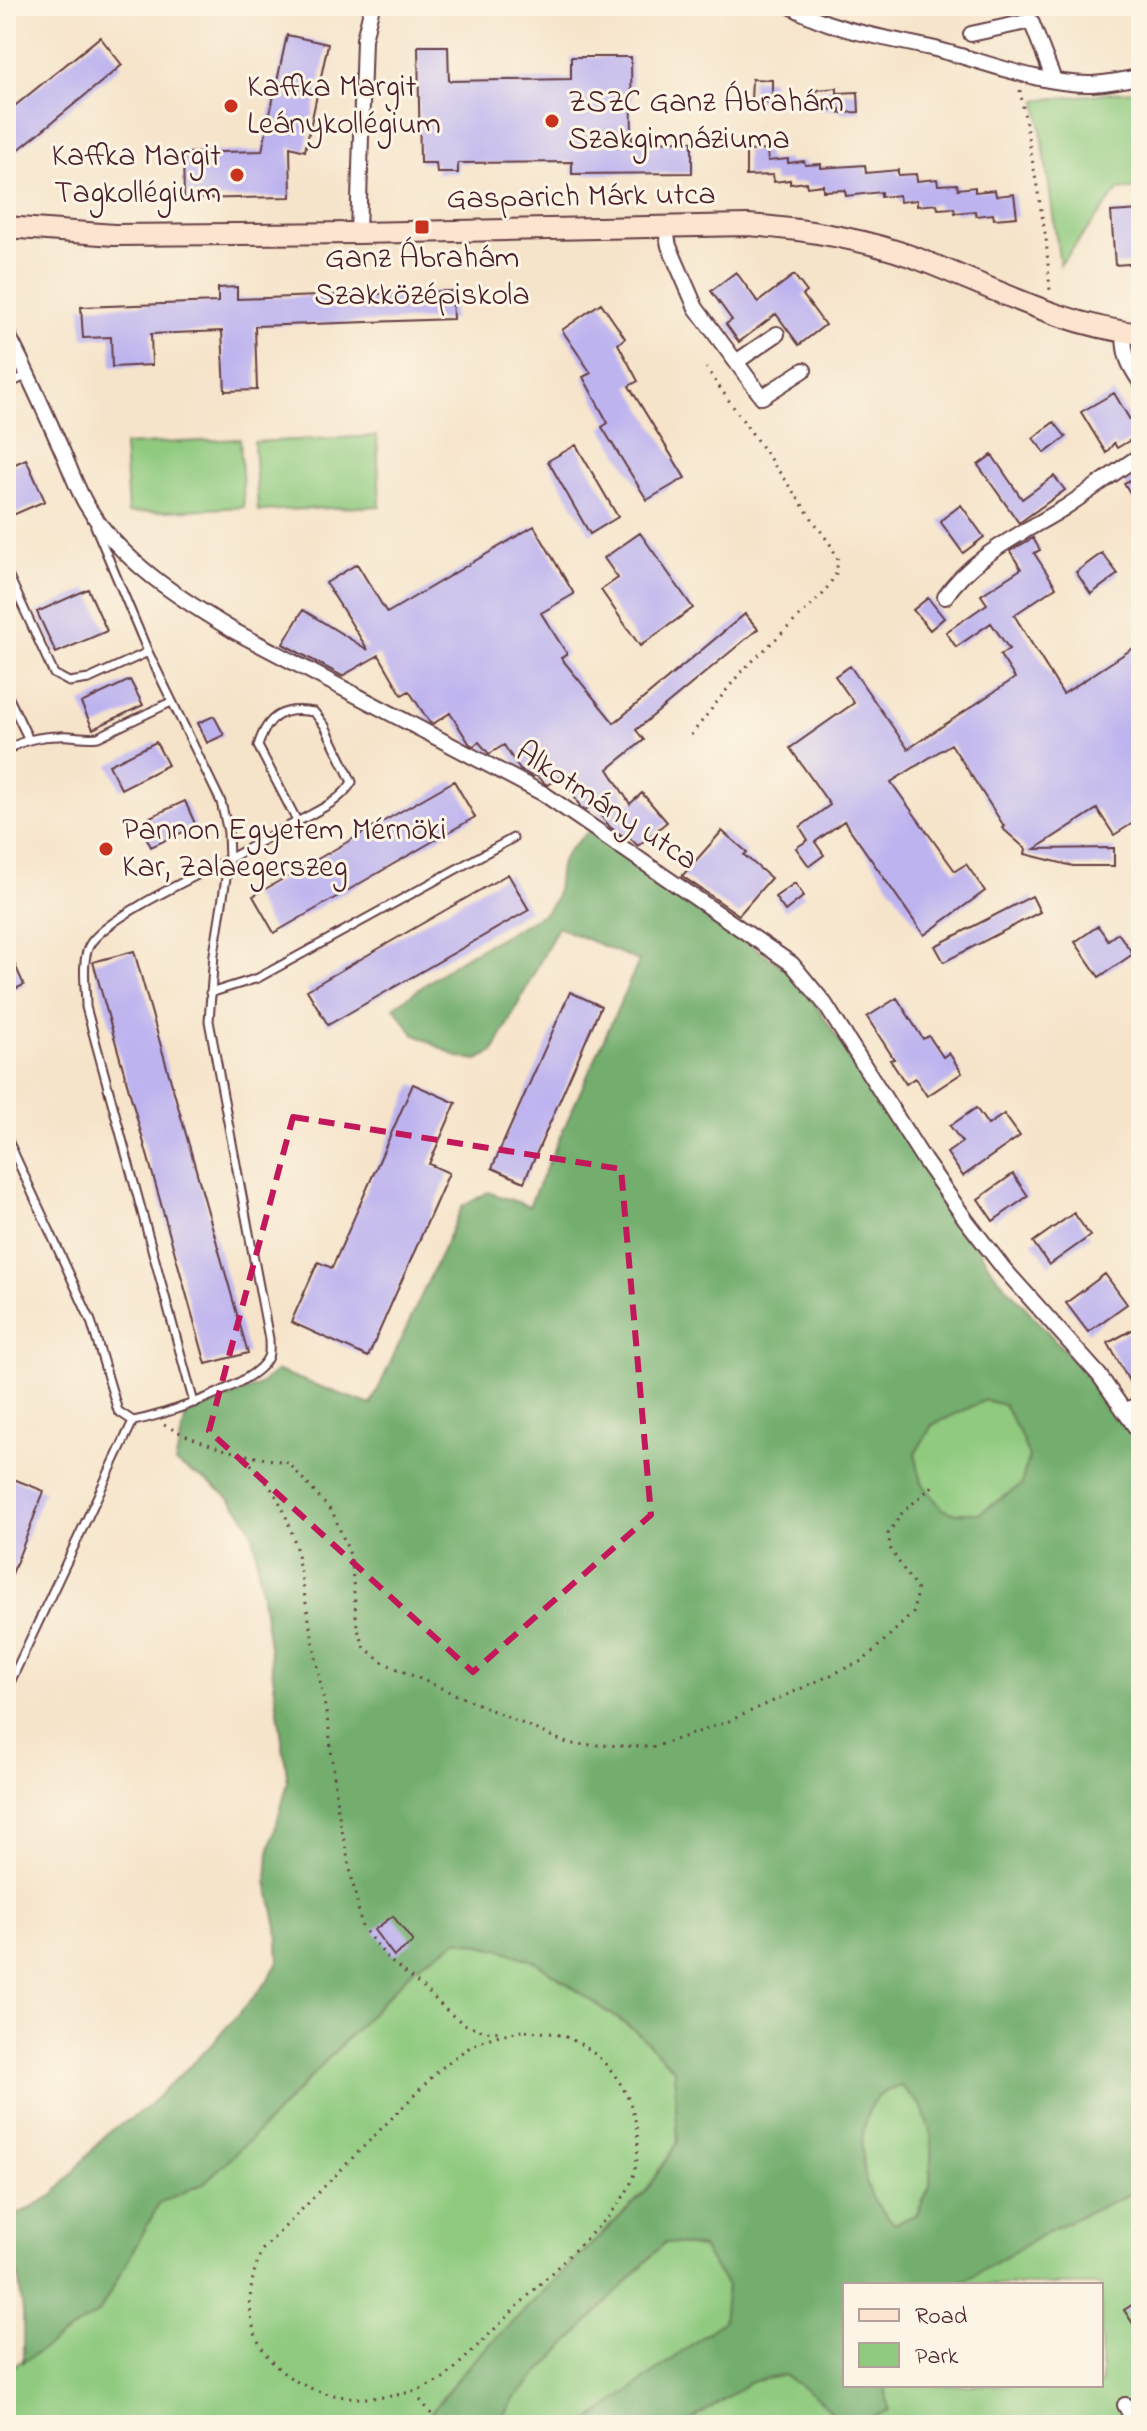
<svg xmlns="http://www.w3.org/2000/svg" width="1147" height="2431" font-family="'Indie Flower',sans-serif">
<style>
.green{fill:#8fca7f;stroke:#6c7455;stroke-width:2}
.forest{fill:#73ae6e;stroke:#5e664c;stroke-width:2;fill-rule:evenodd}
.building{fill:#bdb3ef}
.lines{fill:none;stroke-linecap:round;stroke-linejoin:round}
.lane-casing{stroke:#643d43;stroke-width:11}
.street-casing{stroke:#643d43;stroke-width:18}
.secondary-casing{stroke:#643d43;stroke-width:24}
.path{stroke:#643d43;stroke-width:3;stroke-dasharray:2 6;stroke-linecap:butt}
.lane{stroke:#fff;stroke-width:7}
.street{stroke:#fff;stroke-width:14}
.secondary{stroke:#fde4d0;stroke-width:20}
.marked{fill:none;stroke:#c2185b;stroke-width:6;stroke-dasharray:16 10;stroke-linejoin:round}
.poi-dot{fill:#c8321e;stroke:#fcf5e5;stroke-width:3}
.labels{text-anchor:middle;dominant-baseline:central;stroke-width:6;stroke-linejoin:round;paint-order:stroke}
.poi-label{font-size:32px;fill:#4a1f2b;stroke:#fcf5e5;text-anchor:start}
.street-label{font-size:32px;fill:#4a1f2b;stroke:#fcf5e5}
</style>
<rect width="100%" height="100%" fill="#fcf5e5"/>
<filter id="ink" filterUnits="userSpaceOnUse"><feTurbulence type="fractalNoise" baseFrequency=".0125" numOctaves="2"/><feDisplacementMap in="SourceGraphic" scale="16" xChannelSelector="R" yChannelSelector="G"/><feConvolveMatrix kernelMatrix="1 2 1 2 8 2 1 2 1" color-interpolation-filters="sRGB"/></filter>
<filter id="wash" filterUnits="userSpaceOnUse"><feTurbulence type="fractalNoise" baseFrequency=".006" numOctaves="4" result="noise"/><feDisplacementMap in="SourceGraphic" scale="32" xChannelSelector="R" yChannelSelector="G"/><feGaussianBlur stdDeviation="1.8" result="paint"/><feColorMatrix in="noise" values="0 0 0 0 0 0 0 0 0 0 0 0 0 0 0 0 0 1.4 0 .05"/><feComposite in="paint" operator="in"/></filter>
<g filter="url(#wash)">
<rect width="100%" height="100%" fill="#f6e4ca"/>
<path class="green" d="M1141 90V188L1118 190 1060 265 1037 100Z
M377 436 380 506 258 511 254 442Z
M240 439 244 507 128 513 124 445Z
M985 1400 1004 1405 1019 1432 1029 1457 1021 1485 980 1513H953L942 1509 922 1483 915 1454 932 1425Z
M459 1940 503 1950 536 1962 637 2032 674 2069 678 2142 646 2191 470 2364 421 2425H6V2371L99 2312 160 2202 203 2183 265 2125 415 1967Z
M901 2085 922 2107 932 2137 930 2186 917 2214 895 2225C888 2217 880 2209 874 2200 858 2175 855 2112 883 2093 888 2090 895 2088 901 2085Z
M1141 2189V2425H853L889 2411 885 2385H1101V2285H957L1056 2227Z
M664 2242 702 2248 727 2286 724 2321 584 2425H505L502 2420 514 2399Z
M785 2375 820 2400 841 2425H685L750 2382Z"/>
<path class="forest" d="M589 831 797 977 995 1274 1105 1395 1141 1448V2189L1056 2227 957 2285H845V2385H885L889 2411 853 2425H841L820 2400 785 2375 750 2382 685 2425H584L723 2321 727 2286 702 2248 665 2242 514 2399 502 2419 505 2425H421L470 2364 646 2191 678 2142 674 2069 637 2032 536 1962 503 1950 459 1940 415 1967 265 2125 203 2184 160 2202 99 2312 23 2362V2312L18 2273 6 2254V2221L54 2195 107 2133 143 2111 209 2047 267 1982 279 1960 277 1927 267 1881 269 1852 288 1782 257 1561C256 1551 255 1539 251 1529 236 1495 206 1480 175 1463L186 1416 258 1386 277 1371 371 1405 462 1207 488 1192 529 1206 639 961 558 927 493 1052 478 1060 458 1057 414 1034 394 1007 459 960 543 914C567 893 551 876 566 854 572 846 582 838 589 831ZM985 1400 1004 1405 1019 1432 1029 1457 1021 1485 980 1513H953L942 1509 922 1483 915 1454 932 1425ZM901 2086 922 2107 932 2137 930 2186 917 2214 894 2224C888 2217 879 2209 874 2200 858 2175 855 2111 883 2093 888 2090 895 2088 901 2086Z"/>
<g id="blocks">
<path class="building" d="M287 35 328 44 305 151 290 147 291 197 184 199 183 153 262 151Z
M100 37 122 65 6 160V113Z
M418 46H448L449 81 571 79V57H631L632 142 692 141V173L572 174V162L458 163V173H437L436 163H420Z
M752 79 772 80V102L751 101Z
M837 88V93L858 92 859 112 840 113V109L819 110 817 90Z
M767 150 768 161 788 159V163L804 161 805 165 821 164V168L865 165 866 173 898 170V175L916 174 917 181 937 179 938 185 957 184 958 189 975 187V192L995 190 996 196 1014 194 1017 217 994 219 993 214 976 216 975 211 955 213 954 208 938 209 937 204 917 206V200L900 202 899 195 881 197V192L846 196 845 190 823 191V185L807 187 806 182 790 184V180L774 182 773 175 746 176V151Z
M1141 210V263L1115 265 1111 212Z
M736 272 758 302 794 275 807 292 803 295 825 325 799 345 776 314 739 342 726 324 732 320 711 291Z
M237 287V299L452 291 453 319 255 326 257 390 225 391 222 331 151 334 152 365 112 367 111 337 83 338 81 307 218 302V288Z
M601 303 625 338 618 344 638 381 629 386 685 478 647 500 602 427 608 423 583 377 591 373 562 330Z
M1114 393 1139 435 1117 448 1114 443 1106 453 1081 412Z
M1054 422 1066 437 1045 453 1033 438Z
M576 445 618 517 590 534 548 461Z
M992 455 1022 499 1054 476 1065 490 1019 523 978 465Z
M26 459 45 501 6 518V468Z
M1141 475V511L1124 483Z
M961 505 984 537 963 553 940 521Z
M534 526 574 594 541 613 567 654 561 658 614 723 745 614 758 629 636 730 644 740 608 769 630 804 642 793 667 822 638 846 626 834 623 836 610 827 592 805 585 810 581 808 562 776 547 785 535 775 533 777 520 770 504 745 489 754 479 742 473 746 469 743 450 713 433 724 430 723 409 691 402 695 379 655 342 676 283 644 303 610 368 650 326 583 357 564 387 613Z
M640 533 693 608 640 646 601 590 618 578 604 558Z
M1033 538 1040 550 1034 553 1056 587 1014 615 1063 694 1141 643V818L1114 835 1097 809 1035 849 1114 848V866H1073L1025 854 1026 849 1002 828 1004 826 951 744 891 782 955 871 966 864 985 891 924 935 844 821 815 842 824 855 809 866 796 848 808 840 800 827 830 805 790 748 854 703 835 676 850 666 908 749 1015 678 1000 655 1009 649 991 623 956 647 946 632 987 604 981 595 1021 569 1010 551Z
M1102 553 1118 574 1091 594 1076 572Z
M88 589 107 631 56 653 37 612Z
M928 598 944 618 930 630 913 610Z
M130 680 143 705 93 729 81 703Z
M214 716 224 735 207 743 198 723Z
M156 742 168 765 121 789 109 765Z
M454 781 475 817 274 933 253 896Z
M185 801 196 826 151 847 139 822Z
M722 831 747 852 744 855 771 878 739 915 682 876Z
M508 874 529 910 328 1025 307 990Z
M795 883 804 896 785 911 775 897Z
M1032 896 1040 912 944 962 935 946Z
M1098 926 1108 940 1118 933 1133 954 1099 977 1075 942Z
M6 945 24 985 6 993Z
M134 951 248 1353 206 1364 93 962Z
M570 992 601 1006 524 1182 492 1168Z
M897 998 923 1039 929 1036 943 1057 949 1053 962 1073 927 1096 915 1078 906 1084 890 1060 894 1059 867 1017Z
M413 1084 456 1103 429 1164 449 1173 368 1357 291 1322 318 1262 332 1268Z
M976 1108 988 1125 1004 1114 1020 1136 963 1176 947 1153 962 1142 950 1126Z
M1013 1174 1028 1196 993 1221 978 1199Z
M1074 1213 1090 1236 1049 1265 1033 1242Z
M1105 1274 1127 1304 1088 1332 1066 1303Z
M1141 1325V1377L1130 1383 1108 1343Z
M6 1476 44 1491 7 1587H6Z
M393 1916 413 1942 394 1956 374 1930Z
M1141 2299V2336L1124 2310Z"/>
</g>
</g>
<g filter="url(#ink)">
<use href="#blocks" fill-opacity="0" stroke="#643d43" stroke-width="2"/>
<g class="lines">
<defs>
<path id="lane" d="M6 385 28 375
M6 570 54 674 69 682 89 679 148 652
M6 692 29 740
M6 752C18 740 43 736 60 736 73 735 85 739 98 737L171 702
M210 993 258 978 513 838
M6 1136 91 1321 118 1411 133 1421C162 1416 256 1385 268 1357 270 1352 269 1344 269 1339L209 1021 214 954 229 859 228 832 221 802 148 652 95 526
M194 1403 86 1007C86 988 81 963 89 946 102 919 200 874 229 859 252 846 275 833 299 821 318 810 340 802 352 782L325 726 314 712C283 706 267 716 258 746L297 821
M6 1691 133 1421"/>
<path id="street" d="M790 6C833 31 883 37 931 48 982 60 1039 85 1092 84 1109 83 1125 80 1141 76
M971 34 1031 21 1054 80
M665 226 669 246 696 308 762 397 804 370
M358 233 364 39 372 6
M6 331C26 369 43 408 61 448 69 466 76 487 86 504 120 561 179 598 234 631L544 794 792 964 825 1004 924 1160 966 1220 1004 1269 1099 1375 1141 1435
M1124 332C1124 355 1128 364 1141 383
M736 362 777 334
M945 597C973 555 1022 534 1064 508 1090 491 1115 472 1141 455
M1124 1410 1141 1404
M1125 2405 1136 2425"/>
<path id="secondary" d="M6 227 114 235 358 233 748 225C806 229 861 238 916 258 990 286 1062 326 1141 334"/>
</defs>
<use href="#lane" class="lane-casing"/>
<use href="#street" class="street-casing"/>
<use href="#secondary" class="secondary-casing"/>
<path class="path" d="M1020 90 1046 238 1050 291
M691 735 740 673 823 594 836 574 838 560 832 547 706 368
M164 1425C208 1447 240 1456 288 1462L333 1513 351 1557 357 1627 365 1648 384 1663 569 1744 654 1747 727 1722 864 1660 913 1613 917 1590 891 1550 888 1534 902 1513 936 1483
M245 1458C274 1488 283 1503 295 1543L329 1729 337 1806 362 1927 389 1960 426 1990 448 2012 464 2024 484 2031 503 2032
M526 2031C538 2032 551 2032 563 2036 619 2056 652 2123 632 2179 628 2193 618 2204 609 2216L445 2378C345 2431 209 2376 262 2250L437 2072C466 2047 486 2034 526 2031Z
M420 2400 441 2425"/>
<use href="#lane" class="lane"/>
<use href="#street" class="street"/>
<use href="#secondary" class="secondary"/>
</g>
</g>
<path class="marked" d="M293 1117 621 1169 651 1515 473 1672 209 1431Z"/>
<g class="poi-dot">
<circle cx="231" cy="106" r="8"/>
<circle cx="552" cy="121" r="8"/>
<circle cx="237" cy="175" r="8"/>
<rect x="414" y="219" width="16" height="16" rx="4"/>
<circle cx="106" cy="849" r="8"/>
</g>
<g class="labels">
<g class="poi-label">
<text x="247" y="88">Kaffka Margit<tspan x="247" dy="37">Leánykollégium</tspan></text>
<text x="568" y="103">ZSZC Ganz Ábrahám<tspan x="568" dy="37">Szakgimnáziuma</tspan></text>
<text x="221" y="157" text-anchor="end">Kaffka Margit<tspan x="221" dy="37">Tagkollégium</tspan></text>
<text x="422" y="259" text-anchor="middle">Ganz Ábrahám<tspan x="422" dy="37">Szakközépiskola</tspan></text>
<text x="122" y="831">Pannon Egyetem Mérnöki<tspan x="122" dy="37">Kar, Zalaegerszeg</tspan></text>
</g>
<g class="street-label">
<text transform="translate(581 198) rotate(-1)">Gasparich Márk utca</text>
<text transform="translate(606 807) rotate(33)">Alkotmány utca</text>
</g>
</g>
<rect width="1147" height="2431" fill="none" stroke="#fcf5e5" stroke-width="32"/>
<rect x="843" y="2283" width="260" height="104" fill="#fcf5e5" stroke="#b59f9b" stroke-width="2"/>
<rect x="859" y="2309" width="40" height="12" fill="#fde4d0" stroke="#b59f9b" stroke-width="2"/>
<text x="915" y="2323" font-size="24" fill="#4a1f2b">Road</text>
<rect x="859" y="2343" width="40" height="24" fill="#8fca7f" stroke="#b59f9b" stroke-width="2"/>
<text x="915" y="2363" font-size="24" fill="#4a1f2b">Park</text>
</svg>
